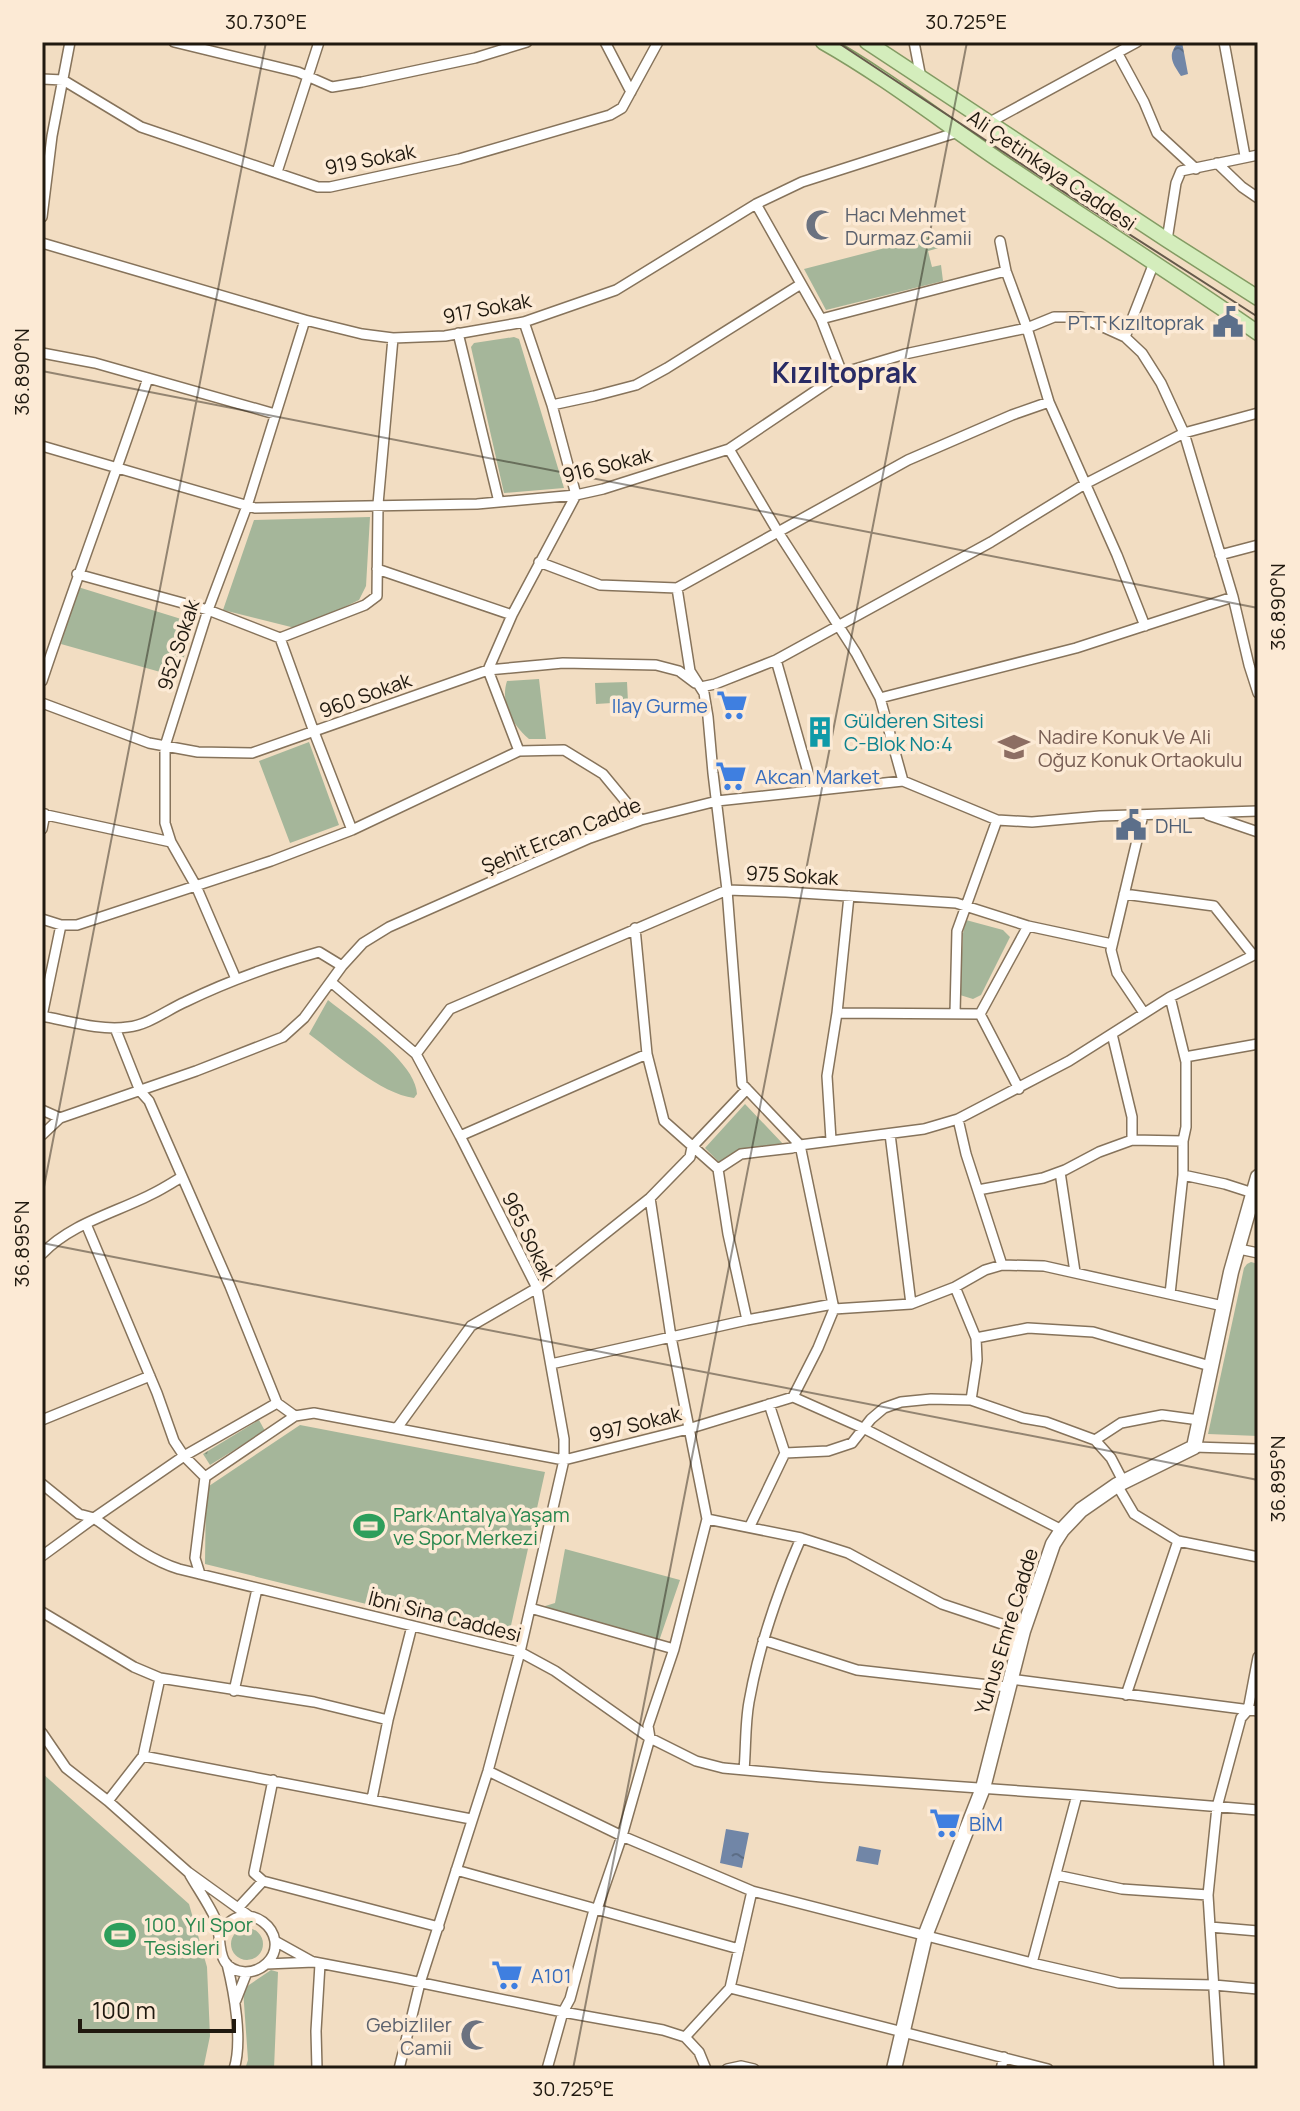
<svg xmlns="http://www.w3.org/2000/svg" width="1300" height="2111" font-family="Manrope,sans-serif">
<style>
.grass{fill:url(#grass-tufts)}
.park{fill:#a5b69a}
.water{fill:url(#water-ripples)}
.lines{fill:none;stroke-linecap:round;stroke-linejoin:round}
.street-casing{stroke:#86735b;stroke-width:12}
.secondary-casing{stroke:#86735b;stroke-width:17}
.primary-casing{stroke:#839b63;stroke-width:17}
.street{stroke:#fff;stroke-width:9}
.secondary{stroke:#fff;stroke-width:14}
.primary{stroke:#d4edbc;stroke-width:14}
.tram{stroke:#665a4b;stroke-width:2}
.ticks{fill:none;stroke:#20190f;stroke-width:2;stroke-opacity:0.45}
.labels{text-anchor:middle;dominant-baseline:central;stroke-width:7;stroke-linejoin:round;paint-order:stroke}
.street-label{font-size:20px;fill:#20190f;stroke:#fcead5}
.worship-label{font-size:20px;fill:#5b616d;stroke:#fcead5;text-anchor:start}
.service-label{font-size:20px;fill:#4e5e75;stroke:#fcead5;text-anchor:end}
.shop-label{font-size:20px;fill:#366cbe;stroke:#fcead5;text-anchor:start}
.culture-label{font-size:20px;fill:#0d838f;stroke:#fcead5;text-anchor:start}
.education-label{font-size:20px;fill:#785e54;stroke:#fcead5;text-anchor:start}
.leisure-label{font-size:20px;fill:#27864d;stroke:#fcead5;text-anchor:start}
.district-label{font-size:28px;font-weight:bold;fill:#292b65;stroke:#fcead5}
.neatline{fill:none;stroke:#20190f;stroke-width:3}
.ticks-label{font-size:20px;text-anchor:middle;fill:#20190f}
</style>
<defs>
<pattern id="grass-tufts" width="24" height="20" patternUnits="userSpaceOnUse" patternTransform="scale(2)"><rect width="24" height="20" fill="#a5b69a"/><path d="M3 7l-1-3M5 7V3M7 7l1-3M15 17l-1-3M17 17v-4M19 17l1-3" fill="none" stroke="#86937c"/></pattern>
<pattern id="water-ripples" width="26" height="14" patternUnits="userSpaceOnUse" patternTransform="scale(2)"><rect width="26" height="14" fill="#7186a7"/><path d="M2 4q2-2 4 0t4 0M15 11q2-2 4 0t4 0" fill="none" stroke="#5c6d86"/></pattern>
</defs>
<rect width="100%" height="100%" fill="#f2ddc2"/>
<path class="grass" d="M259 1420 265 1431 210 1465 203 1454Z"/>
<path class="park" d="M943 233 946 246 928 251 932 267 941 265 943 281 826 310 804 269Z
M514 337 519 339 564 488 504 493 471 347 474 343Z
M370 517 366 586 359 600 328 615 295 628 223 610 254 520Z
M78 587 194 623 178 677 61 644Z
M539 679 546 739H529C512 724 500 703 507 681Z
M627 682 628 702 596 704 595 683Z
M309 742 339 825 290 843 259 761Z
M966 920 1003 930 1010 937 981 995 973 999 960 995 963 933Z
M328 1000C353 1020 416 1062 417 1094L414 1098C381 1094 336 1054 309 1034Z
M745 1104 784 1145 720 1163 705 1148Z
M1251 1262 1258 1264V1436L1208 1434 1244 1268 1247 1264Z
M300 1425 545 1472 508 1639 205 1564 206 1488Z
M565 1549 680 1580 659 1641 542 1607 555 1603Z
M42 1773 189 1904 207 1967 210 2036 204 2065 201 2069H42Z
M231 1944a16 16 0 1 1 32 0a16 16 0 1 1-32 0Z
M271 1970 278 1972 274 2069H245L248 2060 243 1989Z"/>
<path class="water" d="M1179 42H1182L1188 74 1181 76C1173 64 1166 55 1179 42Z
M726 1829 749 1833 742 1868 720 1863Z
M859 1846 881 1850 878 1865 856 1861Z"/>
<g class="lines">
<defs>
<path id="street" d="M174 42 298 72 332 87 362 82 475 58 527 42
M605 42 631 92
M914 42 921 78
M1224 42 1245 156
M1118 54 1144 102 1157 133 1196 169
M42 79 63 80 141 127 318 187H330L459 159 610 115 622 108 658 42
M990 122 1137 42
M1217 163 1242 187 1258 198
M277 172 319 42
M756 204 821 319 842 373
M42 217 52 136 70 42
M1167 240 1176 183 1181 171 1258 155
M1000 241 1006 271 1027 328 1049 402 1117 555 1145 626
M42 243 305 320 362 334 393 338 445 336 524 322 616 290 756 204 802 182 958 132
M821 319 1006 271
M458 333 499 502
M1125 337 1152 268 1155 265H1159
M42 353 95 363 275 414
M552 405 594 396 636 385 667 368 801 284
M42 446 255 508 477 504 576 495 603 489 729 449 842 373 905 354 1027 328 1054 317H1081L1125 337 1142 353 1161 383 1184 433 1233 597 1249 665 1258 693
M729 449 778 532 856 653 880 698 903 781
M1220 555 1258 545
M539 562 600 585 677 588 908 460 1012 415 1049 402
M377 569 512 615
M77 574 208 610 280 638 365 605 377 596 378 504 393 338
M677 588 690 671 704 693 708 717 713 773 727 890 742 1084 800 1145 834 1309 818 1348 793 1397
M280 638 314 732 352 830
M776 660 813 790
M42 681C76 579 114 479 148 378
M701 687 715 684 776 660 991 542 1085 484 1184 433 1258 413
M880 698 1076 648 1233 597
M42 703 149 743 198 752 252 753 488 670 563 663 656 665 679 671 695 683
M519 751 488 670 512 615 576 495 552 405 524 322
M42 814 171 842
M1143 815 1111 950 1117 973 1144 1013
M1208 815 1258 832
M42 829 45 814
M1124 894 1214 906 1253 955
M42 919 61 925H77L271 861 352 830 519 751 564 750 603 774 641 820
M635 928 647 1054 664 1121 718 1169 728 1234 747 1320
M236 979 196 886 171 842 165 823V746L208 610 247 506 305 320
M331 982 416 1054 460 1136 537 1288 564 1439V1460L520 1652 488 1771 420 1983 399 2069
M837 1013 980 1014
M955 1013 957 931 997 820
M42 1016C69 1021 100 1031 128 1027 148 1025 167 1010 185 1002 228 981 273 965 319 952L342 966
M42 1016 61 925
M115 1028 140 1091 149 1101 230 1286 277 1403 295 1416
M1112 1034 1132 1117V1140
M416 1054 450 1009 727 890 786 892 956 903 1028 926 1112 944
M1185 1057 1258 1044
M1019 1089 980 1014 1028 926
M42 1110 60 1118 196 1071 283 1037 304 1018 342 966 363 943 389 927 590 838 641 820 717 801 903 781 997 820 1032 822 1100 816 1258 811
M958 1119 966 1154 1002 1265
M890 1134 911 1304
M42 1135 60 1118
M460 1136 647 1054
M831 1140 827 1076 837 1013 849 896
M718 1169 741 1154 792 1148 800 1145 924 1129 958 1119 1069 1061 1170 997 1258 953
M1060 1172 1075 1272
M1183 1175 1225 1184 1253 1193
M978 1190 1043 1178 1065 1170 1099 1152 1132 1140 1183 1141
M86 1224 157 1393 174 1441 184 1456 205 1477 195 1558 200 1574
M1239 1249 1258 1253
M42 1254C71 1223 118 1212 154 1193 164 1188 173 1182 182 1177
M955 1287 976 1338 977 1360 971 1400
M1170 1294 1183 1175V1141L1186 1127V1062L1170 997
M834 1309 911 1304 955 1287 985 1270 1002 1265 1044 1266 1223 1306
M976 1338 1028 1328 1093 1332 1210 1366
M551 1364 747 1320 833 1304
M769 1404 785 1453
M42 1420 150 1376
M397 1428 471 1326 537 1288 650 1198 690 1157 692 1147 747 1089
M1095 1440 1121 1423 1162 1415 1199 1420
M1194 1447 1258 1449
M205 1477 295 1416 314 1413 564 1460 688 1429 793 1397 865 1429 1062 1530
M42 1484 79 1514 94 1518 184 1456 277 1403
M1117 1485 1134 1514 1178 1541 1258 1557
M707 1519 801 1538 848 1553 942 1604 1023 1631
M750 1526 785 1453 828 1451 852 1443 871 1419 884 1408 901 1402 931 1399 971 1400 1023 1418 1046 1422 1095 1440 1111 1458 1123 1481
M42 1556 94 1518C121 1537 147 1559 179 1569L520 1652 555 1671 650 1738 696 1761 723 1768 822 1777 1077 1795 1258 1810
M530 1608 674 1649
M42 1612 134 1667 160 1678 314 1702 388 1720
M763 1640 857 1670 1007 1687
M1010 1679 1258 1711
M234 1691 257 1589
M1126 1695 1178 1541
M42 1733 66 1768 108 1801 188 1872 249 1916
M143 1756 471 1819
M744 1770C746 1748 745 1724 749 1702 759 1645 778 1591 801 1538
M488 1771 622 1836 752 1891 1032 1963 1119 1983 1214 1985 1258 1989
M273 1780 254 1873 263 1881 439 1927
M372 1799 388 1720 412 1626
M108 1801 143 1756 160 1678
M456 1870 739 1949
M190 1875C198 1889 208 1903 215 1918 224 1938 212 1969 245 1972 253 1972 261 1969 267 1963 295 1935 244 1891 220 1934
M1056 1875 1122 1889 1208 1895
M238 1908 263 1881
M1210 1927 1258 1931
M275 1941 311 1961
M1032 1963 1077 1795
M227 1964C234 1992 243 2041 234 2069
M266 1964 314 1962 398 1978 563 2012 663 2030 685 2037 699 2052 706 2069
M730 1988 1048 2069
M236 2000 247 1972
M685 2037 730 1988 752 1891
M317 2069 316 2031 320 1964
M547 2069 563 2012 570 1999 594 1910 598 1906 622 1836 650 1738 648 1726 674 1649 707 1519 671 1337 650 1198
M727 2069 741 2066 754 2069
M1001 2069 1004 2057
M1219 2069 1208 1895 1217 1807 1241 1718 1248 1710 1258 1657"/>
<path id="secondary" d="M894 2069 925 1936 983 1788 1023 1631 1053 1544 1062 1530 1081 1510 1117 1485 1194 1447 1231 1272 1258 1177"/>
<path id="primary" d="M823 42C885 77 941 121 1000 161 1086 219 1173 274 1258 333
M867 42 1167 240 1258 298"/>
</defs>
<use href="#street" class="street-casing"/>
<use href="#secondary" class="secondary-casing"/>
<use href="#primary" class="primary-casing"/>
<use href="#street" class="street"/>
<use href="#secondary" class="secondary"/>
<use href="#primary" class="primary"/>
<path class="tram" d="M837 42 1076 200 1258 317"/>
</g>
<path class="ticks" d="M42 371 1258 608M42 1197 266 42M42 1243 1258 1480M573 2069 967 42"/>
<defs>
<symbol id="mosque-bare" viewBox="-9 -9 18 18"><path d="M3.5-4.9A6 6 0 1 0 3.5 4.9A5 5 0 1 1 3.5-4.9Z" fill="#6b7280" stroke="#fcead5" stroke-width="2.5" paint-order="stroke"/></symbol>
<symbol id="civic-bare" viewBox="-9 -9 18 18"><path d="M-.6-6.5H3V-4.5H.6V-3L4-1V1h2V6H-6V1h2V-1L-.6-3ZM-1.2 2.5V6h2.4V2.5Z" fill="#5c6f8a" stroke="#fcead5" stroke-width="2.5" paint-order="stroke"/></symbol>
<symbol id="supermarket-bare" viewBox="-9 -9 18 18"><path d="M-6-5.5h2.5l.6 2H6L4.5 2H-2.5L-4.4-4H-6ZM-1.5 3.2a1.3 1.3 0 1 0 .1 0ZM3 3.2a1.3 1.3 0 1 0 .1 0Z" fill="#3f7fe0" stroke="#fcead5" stroke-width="2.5" paint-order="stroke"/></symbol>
<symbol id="building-bare" viewBox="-9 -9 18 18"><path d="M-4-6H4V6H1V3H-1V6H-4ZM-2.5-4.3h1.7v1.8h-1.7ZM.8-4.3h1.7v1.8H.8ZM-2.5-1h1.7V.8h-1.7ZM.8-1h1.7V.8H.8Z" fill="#0f9aa8" stroke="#fcead5" stroke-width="2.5" paint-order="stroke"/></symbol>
<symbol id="school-bare" viewBox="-9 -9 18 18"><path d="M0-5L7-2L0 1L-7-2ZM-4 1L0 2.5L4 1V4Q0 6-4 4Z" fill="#8d6e63" stroke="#fcead5" stroke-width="2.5" paint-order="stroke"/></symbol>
<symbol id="stadium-bare" viewBox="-9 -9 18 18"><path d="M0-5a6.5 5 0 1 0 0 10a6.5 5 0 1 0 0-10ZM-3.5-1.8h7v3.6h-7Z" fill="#2e9e5b" stroke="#fcead5" stroke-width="2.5" paint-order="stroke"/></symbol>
</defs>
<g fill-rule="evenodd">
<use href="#mosque-bare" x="799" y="203" width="44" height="44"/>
<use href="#civic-bare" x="1206" y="300" width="44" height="44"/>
<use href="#supermarket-bare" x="710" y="683" width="44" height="44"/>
<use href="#building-bare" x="798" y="710" width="44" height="44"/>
<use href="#school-bare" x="992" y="725" width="44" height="44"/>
<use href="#supermarket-bare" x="709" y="754" width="44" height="44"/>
<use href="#civic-bare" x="1109" y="803" width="44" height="44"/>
<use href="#stadium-bare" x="347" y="1504" width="44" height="44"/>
<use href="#supermarket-bare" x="923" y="1801" width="44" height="44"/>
<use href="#stadium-bare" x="98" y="1913" width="44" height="44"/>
<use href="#supermarket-bare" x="485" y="1953" width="44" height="44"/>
<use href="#mosque-bare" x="454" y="2013" width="44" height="44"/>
</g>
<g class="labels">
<g class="street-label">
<text transform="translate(370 159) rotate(-11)">919 Sokak</text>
<text transform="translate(1052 170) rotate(34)">Ali Çetinkaya Caddesi</text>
<text transform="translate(487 308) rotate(-11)">917 Sokak</text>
<text transform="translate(607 465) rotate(-14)">916 Sokak</text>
<text transform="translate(178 645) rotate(-72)">952 Sokak</text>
<text transform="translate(365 695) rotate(-20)">960 Sokak</text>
<text transform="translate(561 835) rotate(-22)">Şehit Ercan Cadde</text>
<text transform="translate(792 875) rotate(3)">975 Sokak</text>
<text transform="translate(529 1236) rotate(64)">965 Sokak</text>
<text transform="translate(635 1424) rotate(-14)">997 Sokak</text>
<text transform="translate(445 1616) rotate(14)">İbni Sina Caddesi</text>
<text transform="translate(1006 1631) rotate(-73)">Yunus Emre Cadde</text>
</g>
<g class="worship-label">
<text x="845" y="214">Hacı Mehmet<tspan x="845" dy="23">Durmaz Camii</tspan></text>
<text x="452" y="2024" text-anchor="end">Gebizliler<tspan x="452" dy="23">Camii</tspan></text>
</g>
<g class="service-label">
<text x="1204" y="322">PTT Kızıltoprak</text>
<text x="1155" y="825" text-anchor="start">DHL</text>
</g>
<g class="shop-label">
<text x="708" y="705" text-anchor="end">Ilay Gurme</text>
<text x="755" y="776">Akcan Market</text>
<text x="969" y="1823">BİM</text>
<text x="531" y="1975">A101</text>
</g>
<g class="culture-label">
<text x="844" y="720">Gülderen Sitesi<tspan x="844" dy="23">C-Blok No:4</tspan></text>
</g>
<g class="education-label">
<text x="1038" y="736">Nadire Konuk Ve Ali<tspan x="1038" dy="23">Oğuz Konuk Ortaokulu</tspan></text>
</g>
<g class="leisure-label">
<text x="393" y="1514">Park Antalya Yaşam<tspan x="393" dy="23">ve Spor Merkezi</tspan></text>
<text x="144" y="1924">100. Yıl Spor<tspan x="144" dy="23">Tesisleri</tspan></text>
</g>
<g class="district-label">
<text x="844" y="372">Kızıltoprak</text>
</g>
</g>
<rect width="1300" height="2111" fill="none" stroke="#fcead5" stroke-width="88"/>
<path d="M80 2019v12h154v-12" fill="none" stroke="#20190f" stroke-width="4"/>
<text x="92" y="2019" font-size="24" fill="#20190f" stroke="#fcead5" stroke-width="6" paint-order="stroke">100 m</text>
<rect x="44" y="44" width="1212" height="2023" class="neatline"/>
<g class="ticks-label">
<text x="266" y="29">30.730°E</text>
<text x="966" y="29">30.725°E</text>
<text transform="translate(22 372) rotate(-90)" y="7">36.890°N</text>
<text transform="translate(1278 607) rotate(-90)" y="7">36.890°N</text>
<text transform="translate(22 1244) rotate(-90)" y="7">36.895°N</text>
<text transform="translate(1278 1479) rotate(-90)" y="7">36.895°N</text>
<text x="573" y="2096">30.725°E</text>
</g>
</svg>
